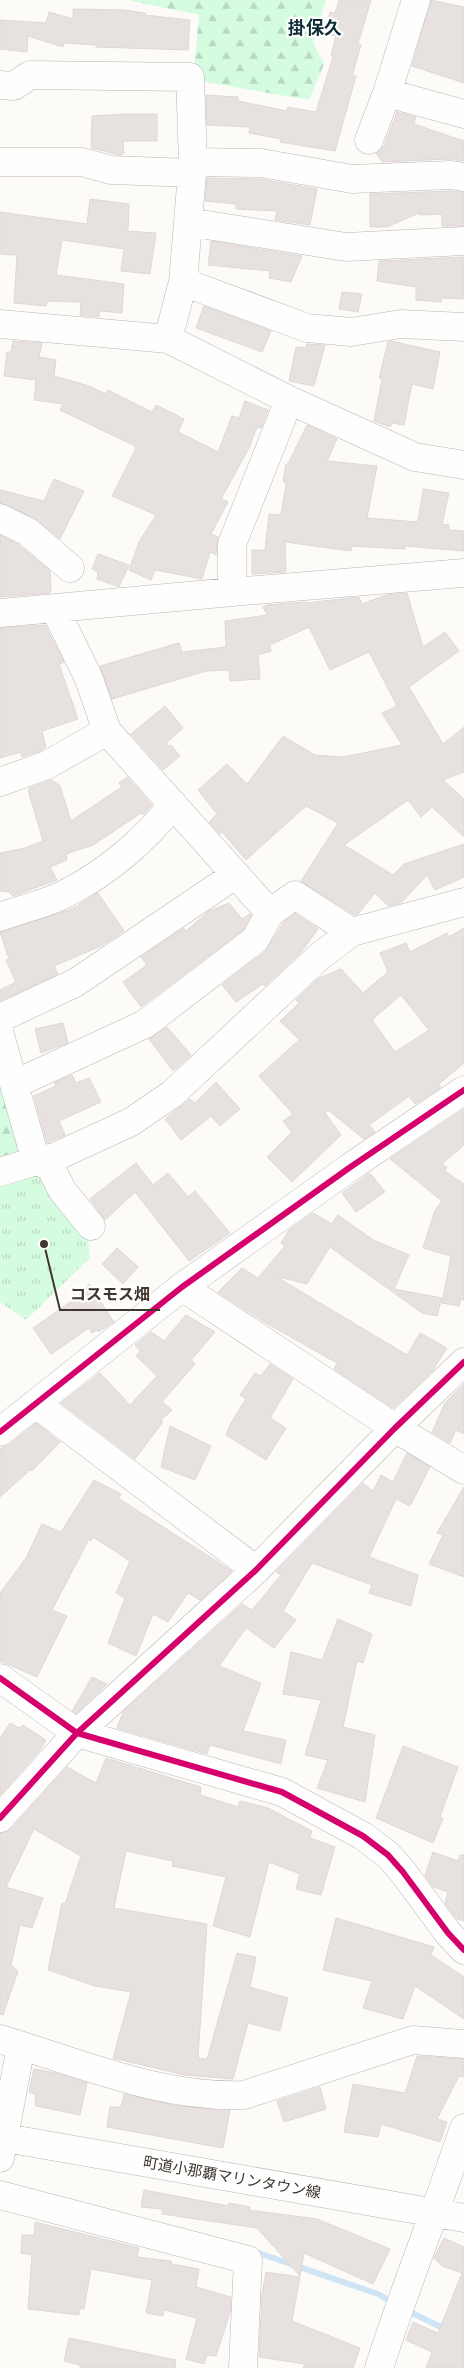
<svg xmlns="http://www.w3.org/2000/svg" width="464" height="2368" font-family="Arial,'Noto Sans JP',sans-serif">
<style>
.grass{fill:url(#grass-tufts)}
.forest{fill:url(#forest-firs)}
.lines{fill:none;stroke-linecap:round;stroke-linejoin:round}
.stream{stroke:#cfe5f6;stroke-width:6}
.building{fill:#e7e2e0;stroke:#dfd8d5;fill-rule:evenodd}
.minor-casing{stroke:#bab6b0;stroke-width:29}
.minor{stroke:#fffefe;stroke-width:28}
.cycleway-casing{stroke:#fff;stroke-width:9}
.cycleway{stroke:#d6006c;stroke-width:6}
.labels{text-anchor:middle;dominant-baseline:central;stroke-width:4.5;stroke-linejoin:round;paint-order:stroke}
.street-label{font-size:15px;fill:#3f372e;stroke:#fff}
.quarter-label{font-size:18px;font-weight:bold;fill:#102e38;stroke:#fff}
.leader{fill:none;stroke:#3f372e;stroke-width:2}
.callout-dot{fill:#3f372e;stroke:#fff;stroke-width:2}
.callout-label{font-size:16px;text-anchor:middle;font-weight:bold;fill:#3f372e;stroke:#fff;stroke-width:4.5;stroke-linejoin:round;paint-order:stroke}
</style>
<defs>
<pattern id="grass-tufts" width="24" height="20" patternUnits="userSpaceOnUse" patternTransform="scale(1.25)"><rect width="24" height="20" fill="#d5fce1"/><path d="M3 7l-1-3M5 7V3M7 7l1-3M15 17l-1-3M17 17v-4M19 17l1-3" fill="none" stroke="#b8d9c1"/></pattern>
<pattern id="forest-firs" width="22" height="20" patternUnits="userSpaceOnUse" patternTransform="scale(1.25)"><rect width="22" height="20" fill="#d5fce1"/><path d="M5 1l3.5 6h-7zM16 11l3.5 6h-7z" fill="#b8d9c1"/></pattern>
</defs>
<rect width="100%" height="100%" fill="#fdfbf8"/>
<path class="grass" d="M35 1170 87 1230 90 1258 26 1320 0 1302V1181Z"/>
<path class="forest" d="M128 0H326L313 43 324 64 309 100 193 80 199 15Z
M0 1072 23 1142 17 1155 0 1164Z"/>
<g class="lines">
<path class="stream" d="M253 2251 378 2294 393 2303
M406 2310 447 2330"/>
</g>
<path class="building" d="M339 0H371L358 44 361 45 352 76H356L335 151 280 142 281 139 249 133 250 127 207 125 206 95 238 97V101L287 111 288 107 316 112 333 57 331 55 336 36 324 33 330 12 335 13Z
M431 0 464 7V83L412 66Z
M73 9 124 10 145 13V15L190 20 188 50 96 47V45L64 43 63 47 28 36 27 52 0 49V20L46 23 49 12 73 19Z
M397 112 416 117 414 124 464 141V161L450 159 382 162 376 153 384 146Z
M124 114H157V141H123L124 153 120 155 91 148 92 116Z
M207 178 260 179 317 189 310 225 275 220 277 211 236 209V204L205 201Z
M450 191 464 192V226H442V214L419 215V213L387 227H370V194Z
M90 199 129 204 128 231 156 233 150 274 121 271 124 249 62 240 56 275 124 284 122 313 100 311 99 317 80 315 81 302 47 301 46 306 14 303 17 255 0 254V212L87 224Z
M211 241 302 256 291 282 269 278 270 271 208 265Z
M464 257V299L442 298 441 302 416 300V287L377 281 379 261Z
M342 292 362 294 358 312 339 309Z
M204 306 271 331 262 352 196 328Z
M13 341 42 343 39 357 56 360 54 376 89 386 106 394 108 390 152 412 156 405 184 419 178 432 218 452 232 416 239 418 245 401 268 410 261 428 257 427 249 448 221 499 228 502 211 534 218 537 216 553V555L210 552 202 579 155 570 151 580 129 570 139 542 156 515 112 496 135 450V446L60 410 63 404 34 400 36 380 4 376 7 352H11Z
M391 341 440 352 433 389 412 384 404 425 392 423 390 427 374 421 382 379 379 378 388 342Z
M307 344 325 345 314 386 289 381 296 347 306 348Z
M307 425 337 439 327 461 377 466 367 518 418 522 423 489 449 493 442 524 449 525V530L464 531V551L405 546V549L351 546V551L285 542 286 572 252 574V550H265L269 514 281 515 286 485 283 480 286 464H288Z
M54 479 84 491 60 539 35 518 0 503V490L44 501Z
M0 535 19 545 50 571 51 589 50 593 0 597Z
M98 554 129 565 119 587 97 579 98 572 92 569Z
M407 593 423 647 445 632 459 651 409 687 443 744 464 727V772L443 780 464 799V837L432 807 421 817 408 800 344 845 393 875 404 864 464 844V877L435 890 427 875 401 903 388 906 375 893 358 914 355 915 301 881 338 823 306 806 246 860 222 832 220 834 209 822 217 814 198 790 227 764 247 784 283 736 315 755 343 757 402 745 382 713 397 706 369 652 330 670 309 627 270 645 271 651 258 655 260 679 230 681 229 670 206 671 112 699 100 666 179 643 182 652 226 647 225 621 267 615 263 607 267 605 306 602V603L359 597 362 604 386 595Z
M45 625 64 662 59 664 78 719 42 731 46 747 40 751 22 757 21 752 0 758V628Z
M165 706 183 728 166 743 169 746 171 745 180 756 163 770 131 734Z
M127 777 152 805 143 815 141 813 93 845 66 854 67 860 50 867 57 880 13 896 9 892 0 891V853L25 848 43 841 28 790 30 788 52 780 60 786 71 821 122 787 119 783Z
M98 893 124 931 101 946 54 966 58 974 0 1001V990L16 982 6 960 9 959 0 932 72 909Z
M229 903 242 919 250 914 251 915 243 930 141 1007 123 982 147 965 141 957 184 928 186 931 209 911Z
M295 914 318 929 302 951 265 986 263 984 236 1002 222 985 265 952 284 922Z
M464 928V1063L439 1084 441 1087 415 1104 409 1096 369 1125 375 1132 364 1139 328 1110 325 1113 341 1135 292 1182 267 1157 292 1132 283 1121 293 1114 259 1076 299 1040 280 1021 299 1003 296 1000 319 978 341 969 363 993 388 972 380 953 406 943 410 952 447 933 449 937ZM401 995 429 1030 395 1052 372 1020Z
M63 1023 68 1043 41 1053 35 1029Z
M167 1027 191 1055 173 1071 149 1039Z
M72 1075 76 1083 89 1078 101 1102 59 1121 65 1135 47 1143 34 1096 56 1086 54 1083Z
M216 1082 240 1109 220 1126 211 1116 181 1140 165 1119 190 1099 195 1103Z
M464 1109V1145L442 1164 447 1167 445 1171 464 1184V1300L461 1299 459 1306 442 1303 451 1256 423 1248 435 1210 442 1201 390 1159Z
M136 1163 153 1185 168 1173 188 1197 195 1191 230 1233 189 1261 135 1192 105 1220 90 1199Z
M370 1173 385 1192 356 1212 342 1193Z
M313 1213 332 1224 338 1215 373 1240 409 1255 394 1289 442 1298 437 1316 422 1313 330 1247 307 1284 275 1276 407 1355 420 1333 447 1348 433 1370 393 1408 334 1369 337 1363 266 1323 218 1292 242 1268 258 1278 285 1246 281 1243 289 1230Z
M117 1248 138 1267 123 1284 102 1264Z
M89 1284 114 1322 98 1332 97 1330 92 1333 89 1328 51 1354 33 1328 76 1298Z
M186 1315 215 1332 191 1360 195 1364 162 1402 172 1410 160 1421 163 1422 135 1459 61 1403 100 1373 130 1405 157 1376 136 1356 140 1351 135 1345 151 1332 164 1341Z
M270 1364 293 1379 270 1418 286 1428 266 1460 226 1435 231 1423 246 1399 240 1395 255 1373 261 1376Z
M464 1384V1434L456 1430 450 1443 432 1432 445 1403Z
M36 1423 60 1442 32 1471 30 1470 0 1497V1449L10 1444Z
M170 1426 211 1446 195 1480 161 1467Z
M407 1453 430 1467 410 1506 396 1499 369 1557 418 1575 411 1606 369 1593 372 1585 312 1563 283 1611 296 1620 274 1648 246 1628 219 1666 261 1683 243 1731 286 1740 281 1764 210 1745 207 1754 117 1728 123 1712 242 1604 252 1610 281 1575 276 1572 363 1483 373 1491 381 1475 393 1482Z
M94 1480 121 1494 118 1498 232 1571 200 1600 188 1593 168 1622 153 1614 136 1656 108 1643 125 1598 116 1593 130 1561 93 1537 91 1541 89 1539 52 1610 67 1616 37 1677 0 1661V1593L26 1558 42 1524 61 1532Z
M464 1487V1577L429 1564 443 1535 437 1533Z
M338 1619 372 1634 363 1663 357 1661 343 1727 375 1735 365 1802 317 1788 328 1760 305 1755 321 1700 283 1694 291 1652 322 1660Z
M92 1677 107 1684 76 1713 72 1711Z
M10 1723 19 1728 23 1725 46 1740 41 1749 0 1795V1738Z
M403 1746 458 1767 440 1817 443 1818 433 1843 376 1818Z
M106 1758 201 1787 200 1795 238 1807 240 1801 268 1808 312 1831 310 1838 335 1847 321 1895 296 1889 300 1874 269 1862 250 1937 213 1926 226 1877 172 1866 173 1861 126 1851 114 1908 207 1924 198 2058 207 2059 237 1953 256 1957 250 1987 288 1998 280 2031 248 2023 233 2079 184 2075 113 2058 131 1992 95 1986 48 1970 62 1903 65 1904 81 1856 34 1829 6 1887 43 1898 32 1928 20 1925 11 1965 18 1971 3 2015 0 2014V1833L12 1828 67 1767 96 1783Z
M433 1852 458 1861 460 1855H464V1921L457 1919 445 1903 448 1892 433 1887 425 1875Z
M336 1918 434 1947 431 1955 464 1977V2019L415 1986 403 2019 363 2008 372 1981 323 1970Z
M417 2056 464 2059V2077L459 2076 437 2119 447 2122 440 2142 381 2124 378 2137 344 2132 353 2084 405 2093Z
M34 2069 56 2073 87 2083 80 2115 36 2106 35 2094 29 2092Z
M320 2087 326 2109 284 2122 277 2101Z
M124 2094 179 2106 230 2110 223 2148 107 2127 110 2107H121Z
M144 2190 229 2206V2203L250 2207 249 2210 317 2219 390 2249 373 2284 304 2253 300 2276 257 2228 162 2214V2209L141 2207Z
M35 2222 139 2248 137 2257 171 2261 172 2264 199 2269 196 2287 231 2297 230 2313 216 2356 207 2355 204 2364 186 2359 197 2318 164 2310 163 2316 146 2313 152 2280 91 2269 84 2309H79V2315L28 2309 32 2255 21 2253 22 2235H34Z
M444 2238 464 2247V2368H426L432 2352 406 2340 413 2322 438 2333 462 2273 442 2266 434 2258Z
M266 2272 300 2277 292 2321 360 2348 353 2368H303L305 2364 259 2357 262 2294Z
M69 2338 176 2360 175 2368H80V2365L64 2361Z"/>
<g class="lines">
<defs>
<path id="minor" d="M0 85 14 86 30 75 190 77 193 162
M387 93 464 114
M369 140 387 93 416 0
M0 162H82L111 170 192 173
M188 222 346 247 464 241
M183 282 307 328 351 332 401 324 464 327
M0 324 168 339 289 400 415 457 464 465
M168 339 183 282 193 162 261 163 352 179 451 175 464 177
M0 518 28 532 70 568
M232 592V544L289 400
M0 613 232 592 464 573
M107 731 270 913 295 895 352 932
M0 782 47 765 107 731 89 679 55 609
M0 917C21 909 45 904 65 894 106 873 145 841 173 804
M0 1018 75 983 235 875
M0 1035 36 1161 0 1172
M15 1084 145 1024 255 940 270 913
M36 1161 55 1157 131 1122 172 1094 320 956 352 932 464 902
M36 1161 50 1166 62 1190 91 1226
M182 1287 395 1428 464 1470
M36 1404 256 1570
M0 1432 182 1287 349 1168 464 1090
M0 1678 77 1733 282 1792 363 1836 388 1855 403 1872 448 1933 464 1950
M0 1818 77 1733 256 1570 395 1428 464 1362
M0 2039C80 2063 160 2098 244 2095L413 2040 464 2044
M0 2137 464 2218
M0 2158 21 2046
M0 2195 248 2260 243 2368
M379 2368C405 2287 437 2209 464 2128"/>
</defs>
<use href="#minor" class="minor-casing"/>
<use href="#minor" class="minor"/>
<defs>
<path id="cycleway" d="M0 1432 182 1287 349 1168 464 1090
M0 1678 77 1733 282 1792 363 1836 388 1855 403 1872 448 1933 464 1950
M0 1818 77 1733 256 1570 395 1428 464 1362"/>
</defs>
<use href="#cycleway" class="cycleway-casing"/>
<use href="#cycleway" class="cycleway"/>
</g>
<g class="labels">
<g class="street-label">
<text transform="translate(232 2177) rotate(10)">町道小那覇マリンタウン線</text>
</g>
<g class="quarter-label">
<text x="315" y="28">掛保久</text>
</g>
</g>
<path class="leader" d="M44 1244L60 1310H160"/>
<circle class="callout-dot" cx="44" cy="1244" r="5"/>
<g class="callout-label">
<text x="110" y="1300">コスモス畑</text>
</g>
</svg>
